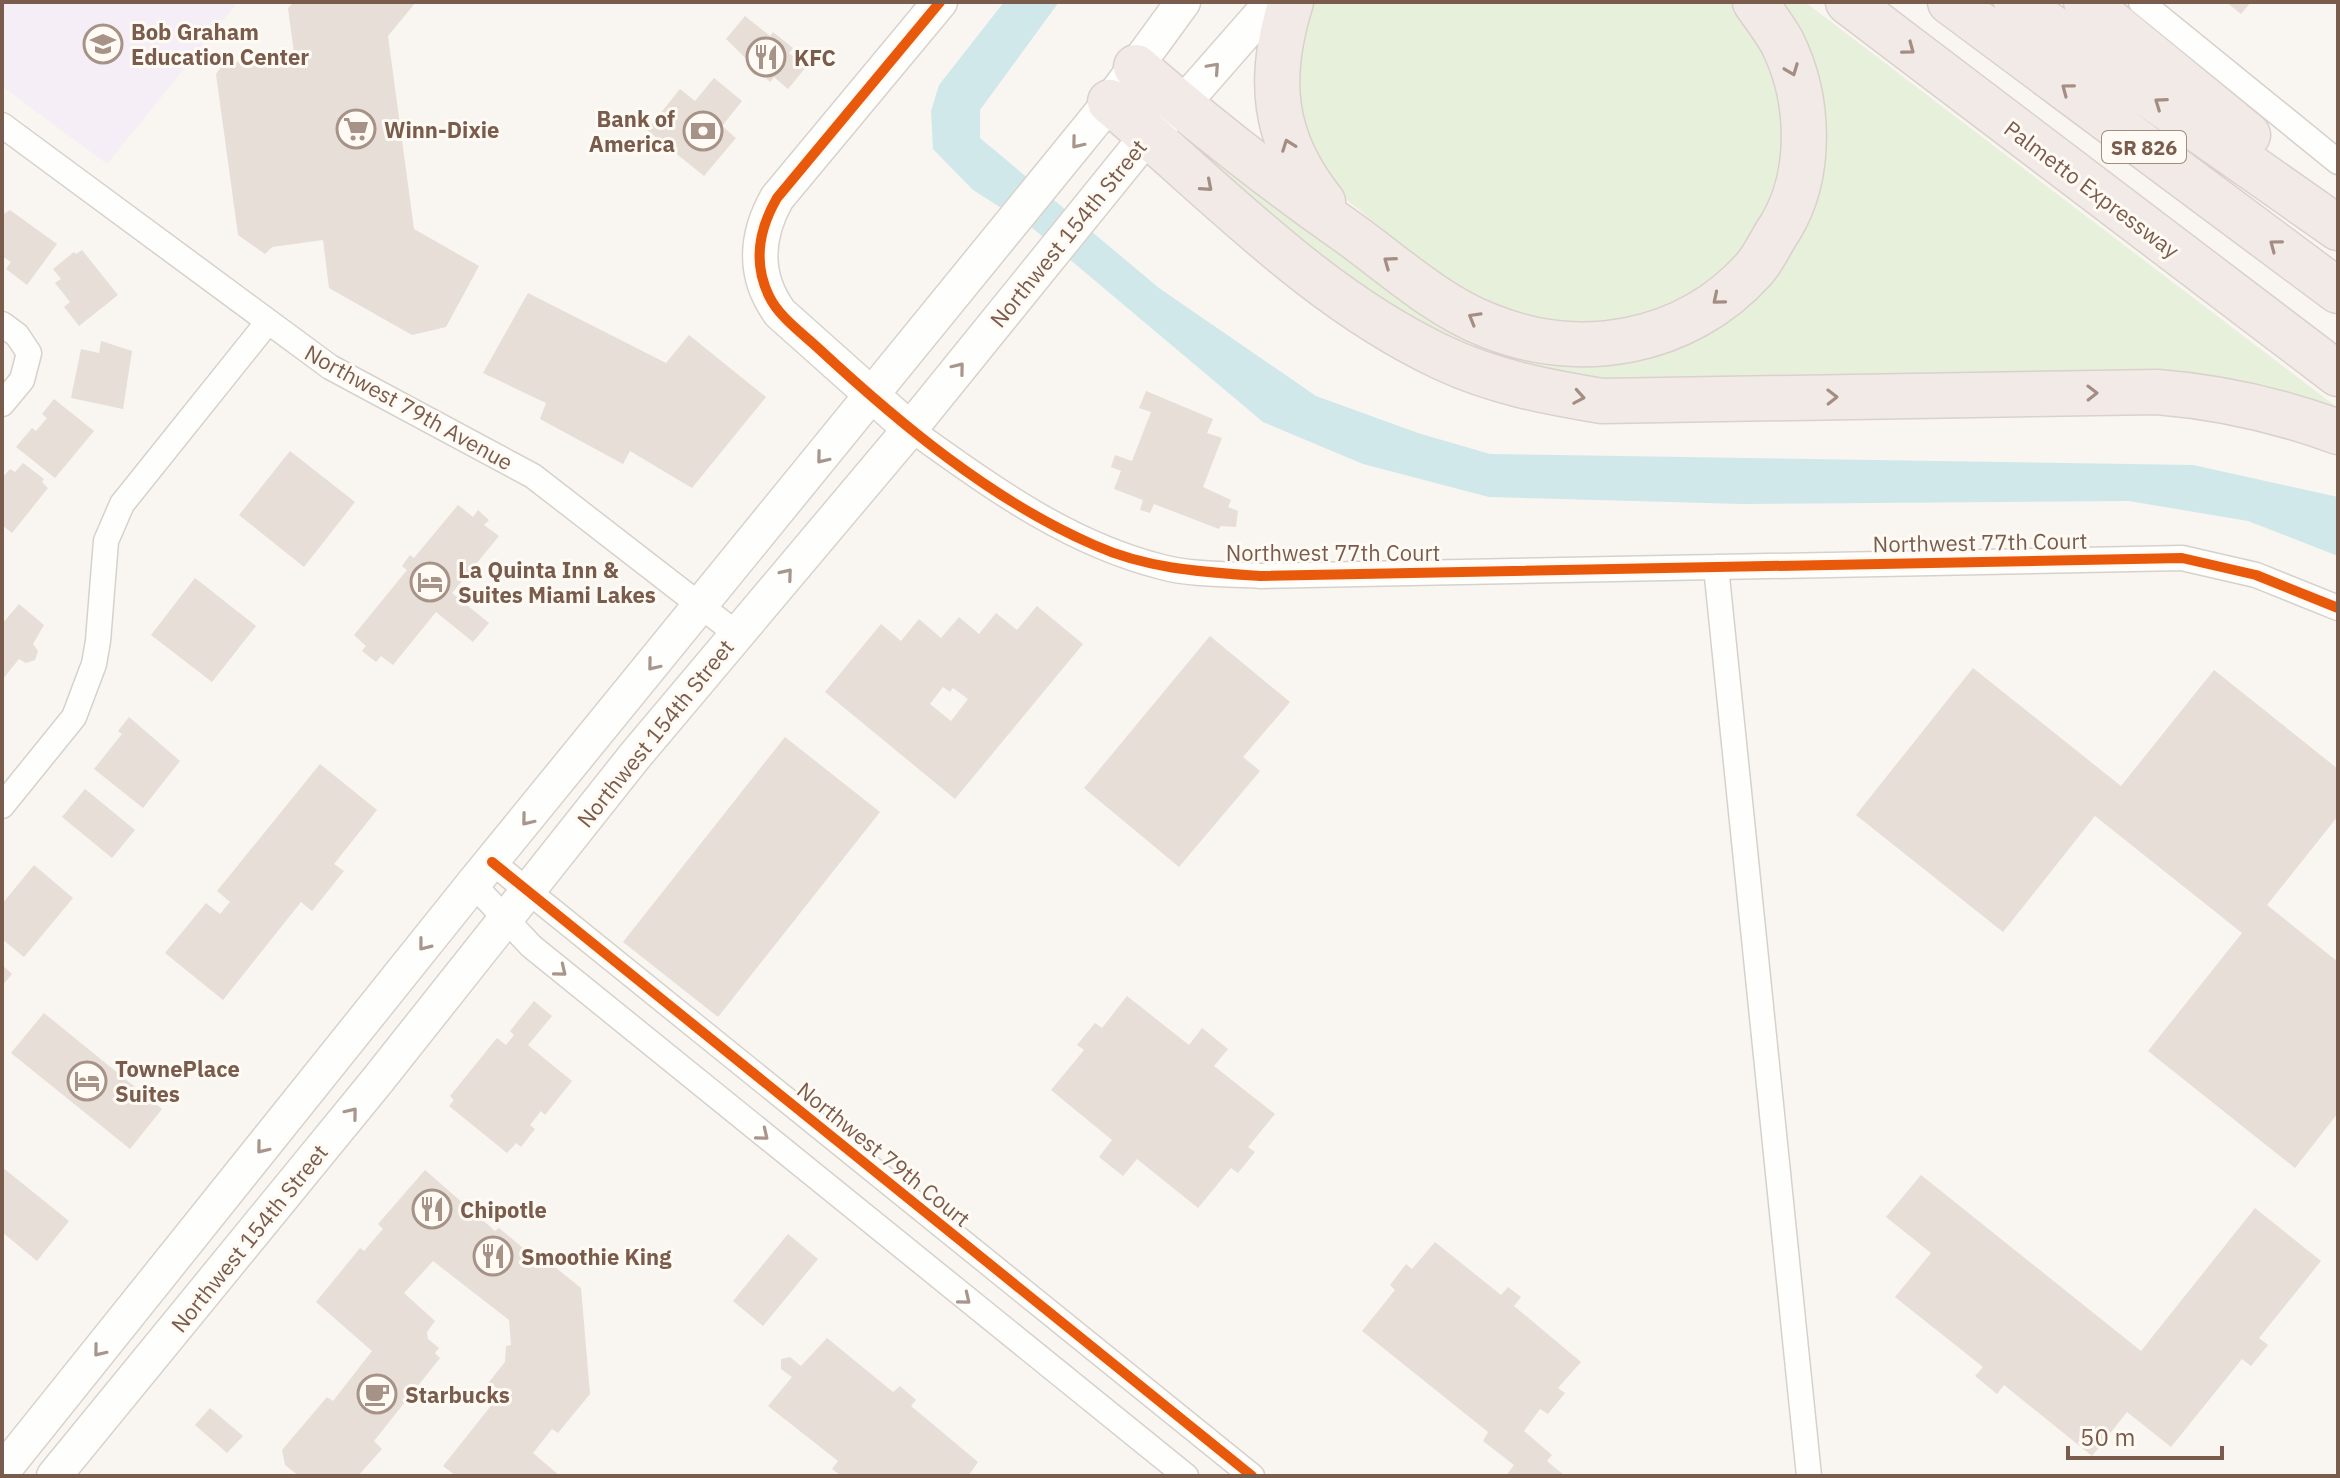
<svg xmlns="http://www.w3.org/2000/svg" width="2340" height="1478" font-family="'IBM Plex Sans',sans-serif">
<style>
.education{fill:#f6eef6}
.green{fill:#e7f0db}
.water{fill:#d0e8ea}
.building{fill:#e6ded7;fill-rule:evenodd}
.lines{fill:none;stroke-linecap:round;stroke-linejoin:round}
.street-casing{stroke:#d7d1cb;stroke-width:27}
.secondary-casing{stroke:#d9d2cb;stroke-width:37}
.highway-casing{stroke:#dad1cc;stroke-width:47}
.street{stroke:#fefefd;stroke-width:24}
.secondary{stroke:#fefefd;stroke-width:34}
.highway{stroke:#f2eae7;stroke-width:44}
.cycleway-casing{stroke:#fffaf3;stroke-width:15}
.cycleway{stroke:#e8590c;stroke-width:10}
.oneway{stroke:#a48e83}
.oneway2{stroke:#a8958b}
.labels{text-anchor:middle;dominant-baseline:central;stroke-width:6;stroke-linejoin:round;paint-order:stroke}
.shield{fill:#fffaf3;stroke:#a28b7f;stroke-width:2}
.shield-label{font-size:20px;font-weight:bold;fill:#7a5c4d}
.poi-label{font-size:22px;font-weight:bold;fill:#7a5c4d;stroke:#fffaf3;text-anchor:start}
.street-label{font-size:22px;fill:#7a5c4d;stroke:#fffaf3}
</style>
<rect width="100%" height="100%" fill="#f9f5f0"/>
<path class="education" d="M2 2H238L107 164 2 86Z"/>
<path class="green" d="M1304 2H1734L1772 59 1786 120 1782 178 1755 243 1678 310 1569 334 1460 293 1330 186 1293 117Z
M1767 2H1805L2338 408V419L1610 386 1539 376 1377 310 1192 146 1194 141 1352 261 1619 355 1800 212Z"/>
<path class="water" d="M1004 2H1059L980 110V138L1159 288 1316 396 1418 433 1490 454 2193 465 2338 497V556L2248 521 2129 501 1742 504 1489 497 1363 464 1263 422 1030 226 973 190 933 149 931 111 939 85Z"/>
<path class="building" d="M294 2H416L388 36 414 229 479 266 446 327 412 335 329 288 323 240 272 247 265 254 238 235 216 74 223 64 294 53 288 8Z
M2226 2H2251L2241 14Z
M745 16 770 36 773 32 793 48 789 53 806 67 788 89 774 77 770 82 726 39Z
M714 78 742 101 722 126 736 138 704 176 647 130 680 89 695 101Z
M10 210 57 244 27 285 6 269 11 262 2 256V215Z
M82 250 118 295 79 326 64 307 70 302 55 283 61 279 53 269 74 252 76 254Z
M528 293 666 363 689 335 766 397 692 488 630 451 623 464 540 419 546 403 483 373Z
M101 341 132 351 123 409 71 398 81 349 99 353Z
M1146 391 1213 419 1207 433 1222 438 1203 487 1231 500 1228 507 1238 511 1236 527 1221 526 1219 529 1154 504 1150 513 1140 510 1143 500 1114 489 1121 471 1111 467 1115 455 1132 461 1151 412 1139 408Z
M54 399 94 431 55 478 16 447 32 428 36 431 47 418 42 414Z
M290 451 355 502 304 567 239 515Z
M23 463 44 479 42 482 48 488 12 533 2 525V478L10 469 15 472Z
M458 505 473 517 478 510 489 520 484 525 499 536 452 593 489 623 473 642 436 612 393 665 381 656 376 662 362 651 366 646 354 635 407 570 402 566 410 555 414 558Z
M195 578 256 626 212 682 151 635Z
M19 604 44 625 33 644 38 651 35 660 26 663 19 659 2 680V624Z
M1037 606 1083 644 955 799 825 692 881 624 901 641 919 619 941 638 959 617 979 634 996 613 1017 630ZM943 687 950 692 953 688 968 699 951 721 930 704Z
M1210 636 1290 702 1243 757 1260 771 1179 867 1084 788Z
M1973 668 2121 786 2214 670 2338 769V816L2267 905 2338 962V1113L2295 1168 2148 1051 2242 933 2095 816 2003 932 1856 815Z
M129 717 180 761 143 808 94 769 122 734 118 731Z
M785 737 880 812 718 1017 623 942Z
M320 764 377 810 334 864 344 871 312 911 301 902 223 1000 165 953 206 903 220 914 230 902 217 891Z
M85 789 135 830 112 858 62 817Z
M34 865 73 898 24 957 2 939V904Z
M2 965 12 974 2 986Z
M1127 996 1189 1045 1202 1028 1228 1049 1214 1066 1275 1114 1248 1147 1255 1152 1238 1173 1231 1168 1198 1208 1137 1159 1123 1176 1099 1157 1112 1140 1051 1090 1084 1050 1077 1045 1095 1023 1102 1028Z
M534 1001 552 1016 528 1045 572 1081 545 1115 541 1111 530 1125 535 1129 521 1147 516 1143 507 1153 449 1106 454 1100 450 1096 497 1038 506 1045 514 1035 510 1031Z
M44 1013 162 1109 130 1149 11 1053Z
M2 1167 69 1221 37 1261 2 1232Z
M425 1170 495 1231 499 1228 535 1258 540 1255 581 1288 590 1394 558 1433 552 1429 533 1453 560 1476H456L443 1466 502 1392 489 1382 505 1362 506 1346 511 1345 509 1320 433 1261 404 1293 435 1321 427 1332 428 1339 439 1348 435 1353 440 1358 374 1441 382 1449 358 1476H299L285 1465 282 1450 327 1397 333 1401 372 1351 316 1302 360 1248 364 1251 383 1229 378 1224Z
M1921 1175 2141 1351 2255 1208 2321 1261 2259 1338 2268 1345 2251 1366 2242 1359 2171 1447 2127 1412 2092 1456 2004 1385 1997 1394 1975 1376 1983 1367 1895 1297 1931 1253 1886 1217Z
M788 1234 818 1259 763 1326 733 1301Z
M1435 1242 1501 1295 1508 1287 1521 1297 1514 1306 1581 1362 1558 1388 1565 1393 1548 1414 1540 1409 1524 1431 1552 1455 1547 1461 1565 1476H1506L1514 1465 1483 1441 1488 1432 1362 1331 1395 1290 1390 1285 1406 1264 1412 1269Z
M827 1338 893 1392 900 1386 916 1400 911 1406 978 1462 968 1476H841L832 1469 838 1461 768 1406 792 1377 781 1369V1359L790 1357 801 1366Z
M210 1408 243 1436 227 1453 195 1425Z"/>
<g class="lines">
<defs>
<path id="street" d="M2141 2 2338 162
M2 125 330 367 533 476 737 634
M2 324 17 335 29 353 22 380 2 404
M910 429C989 485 1066 543 1162 567 1192 575 1228 574 1260 576L2182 558 2256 575 2338 608
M1716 567 1809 1476
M2 806 74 717 94 664 98 641 106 541 122 504 267 323
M492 862 1252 1476
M473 884 531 946 1186 1476"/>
<path id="secondary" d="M910 429 780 313C753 276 755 237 777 198L940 2
M2 1472 473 884 1110 102 1183 2
M54 1476 377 1081 634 757 910 429 1148 135 1194 91 1272 2"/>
<path id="highway" d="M1291 2C1267 78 1272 139 1323 202
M1848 2 2338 374
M1950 2 2338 291
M2016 2 2338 228
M2086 2 2248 135
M1136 67C1204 125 1273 180 1346 231 1391 263 1436 305 1487 325 1579 363 1686 345 1754 269 1764 258 1771 241 1780 228 1813 174 1810 98 1782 42 1774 28 1764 15 1755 2
M1110 102C1217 192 1315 298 1443 358 1494 382 1547 392 1602 401L2157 392C2221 397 2278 410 2338 432"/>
</defs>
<use href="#street" class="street-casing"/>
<use href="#secondary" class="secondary-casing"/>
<use href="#highway" class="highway-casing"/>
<use href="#street" class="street"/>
<use href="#secondary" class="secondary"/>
<use href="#highway" class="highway"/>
<defs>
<path id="cycleway" d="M940 2 777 198C759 229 753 263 769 296 779 317 802 333 818 348 900 424 991 500 1094 545 1147 569 1203 572 1260 576L2182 558 2256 575 2338 608
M492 862 1252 1476"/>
</defs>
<use href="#cycleway" class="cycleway-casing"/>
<use href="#cycleway" class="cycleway"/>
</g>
<defs><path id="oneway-chevron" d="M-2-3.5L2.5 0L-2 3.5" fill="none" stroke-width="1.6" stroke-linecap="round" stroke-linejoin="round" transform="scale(2)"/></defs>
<g class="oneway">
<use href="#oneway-chevron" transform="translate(1909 49) rotate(37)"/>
<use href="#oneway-chevron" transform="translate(1792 70) rotate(69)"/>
<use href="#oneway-chevron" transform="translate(2067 89) rotate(-143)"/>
<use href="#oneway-chevron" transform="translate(2160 103) rotate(-145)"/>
<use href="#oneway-chevron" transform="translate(1288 145) rotate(-110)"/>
<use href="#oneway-chevron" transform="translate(1207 186) rotate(41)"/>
<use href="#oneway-chevron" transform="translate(2275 245) rotate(-143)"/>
<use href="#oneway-chevron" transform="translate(1389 262) rotate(-144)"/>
<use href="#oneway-chevron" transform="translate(1718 299) rotate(140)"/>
<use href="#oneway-chevron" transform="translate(1474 318) rotate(-150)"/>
<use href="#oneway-chevron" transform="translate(2092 393) rotate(-1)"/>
<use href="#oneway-chevron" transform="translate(1579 397) rotate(10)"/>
<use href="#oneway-chevron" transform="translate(1832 397) rotate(-1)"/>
</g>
<g class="oneway2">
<use href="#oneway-chevron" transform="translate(1214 68) rotate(-48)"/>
<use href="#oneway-chevron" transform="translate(1077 143) rotate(129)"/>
<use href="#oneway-chevron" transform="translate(959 368) rotate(-51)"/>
<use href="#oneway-chevron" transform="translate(822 458) rotate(129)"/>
<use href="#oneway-chevron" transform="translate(787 574) rotate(-50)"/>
<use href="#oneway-chevron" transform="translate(653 665) rotate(129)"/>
<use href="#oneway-chevron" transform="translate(527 820) rotate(129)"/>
<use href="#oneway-chevron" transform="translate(424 945) rotate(128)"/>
<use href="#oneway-chevron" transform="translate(561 971) rotate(39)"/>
<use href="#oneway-chevron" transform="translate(352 1113) rotate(-51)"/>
<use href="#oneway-chevron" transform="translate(763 1135) rotate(39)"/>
<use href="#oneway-chevron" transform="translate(262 1148) rotate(129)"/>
<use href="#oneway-chevron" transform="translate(965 1299) rotate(39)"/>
<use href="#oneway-chevron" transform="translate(99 1351) rotate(129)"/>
</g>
<defs>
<symbol id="school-ring" viewBox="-11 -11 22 22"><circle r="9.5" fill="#fffaf3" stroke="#a69286" stroke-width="1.5"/><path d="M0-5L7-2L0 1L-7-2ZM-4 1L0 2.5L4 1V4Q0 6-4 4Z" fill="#a69286"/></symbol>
<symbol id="restaurant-ring" viewBox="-11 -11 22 22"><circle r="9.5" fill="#fffaf3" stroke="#a69286" stroke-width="1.5"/><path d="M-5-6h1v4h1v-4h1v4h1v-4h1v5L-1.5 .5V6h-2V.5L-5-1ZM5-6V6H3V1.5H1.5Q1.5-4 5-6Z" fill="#a69286"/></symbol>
<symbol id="supermarket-ring" viewBox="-11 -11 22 22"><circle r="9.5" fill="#fffaf3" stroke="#a69286" stroke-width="1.5"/><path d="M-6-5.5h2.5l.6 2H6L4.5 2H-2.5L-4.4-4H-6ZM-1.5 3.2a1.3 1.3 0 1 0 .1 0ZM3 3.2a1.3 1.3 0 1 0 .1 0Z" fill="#a69286"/></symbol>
<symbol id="bank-ring" viewBox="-11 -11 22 22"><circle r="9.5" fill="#fffaf3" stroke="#a69286" stroke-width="1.5"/><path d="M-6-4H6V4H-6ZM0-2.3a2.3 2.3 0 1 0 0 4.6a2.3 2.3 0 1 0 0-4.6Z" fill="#a69286"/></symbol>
<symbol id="hotel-ring" viewBox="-11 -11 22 22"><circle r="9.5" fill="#fffaf3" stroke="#a69286" stroke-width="1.5"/><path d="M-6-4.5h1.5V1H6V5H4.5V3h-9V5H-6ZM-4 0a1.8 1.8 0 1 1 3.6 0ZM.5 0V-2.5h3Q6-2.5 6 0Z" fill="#a69286"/></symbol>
<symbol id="cafe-ring" viewBox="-11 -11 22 22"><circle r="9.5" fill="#fffaf3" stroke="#a69286" stroke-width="1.5"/><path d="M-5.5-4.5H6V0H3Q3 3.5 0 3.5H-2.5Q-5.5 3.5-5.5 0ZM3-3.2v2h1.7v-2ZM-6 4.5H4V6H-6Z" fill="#a69286"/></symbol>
</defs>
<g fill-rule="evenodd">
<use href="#school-ring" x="81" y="22" width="44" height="44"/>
<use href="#restaurant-ring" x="744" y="35" width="44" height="44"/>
<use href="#supermarket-ring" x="334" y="107" width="44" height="44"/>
<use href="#bank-ring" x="681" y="109" width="44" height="44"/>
<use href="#hotel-ring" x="408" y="560" width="44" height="44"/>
<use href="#hotel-ring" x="65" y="1059" width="44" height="44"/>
<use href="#restaurant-ring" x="410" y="1187" width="44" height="44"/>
<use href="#restaurant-ring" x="471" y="1234" width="44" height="44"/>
<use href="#cafe-ring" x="355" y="1372" width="44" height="44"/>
</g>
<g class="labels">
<rect class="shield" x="2102" y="131" width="84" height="32" rx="6"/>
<g class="shield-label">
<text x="2144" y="147">SR 826</text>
</g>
<g class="poi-label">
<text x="131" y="31">Bob Graham<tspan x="131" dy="25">Education Center</tspan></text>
<text x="794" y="57">KFC</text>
<text x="675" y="118" text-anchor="end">Bank of<tspan x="675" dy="25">America</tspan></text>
<text x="384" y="129">Winn-Dixie</text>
<text x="458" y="569">La Quinta Inn &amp;<tspan x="458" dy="25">Suites Miami Lakes</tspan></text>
<text x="115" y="1068">TownePlace<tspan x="115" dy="25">Suites</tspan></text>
<text x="460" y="1209">Chipotle</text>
<text x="521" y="1256">Smoothie King</text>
<text x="405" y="1394">Starbucks</text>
</g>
<g class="street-label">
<text transform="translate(2092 189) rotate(37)">Palmetto Expressway</text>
<text transform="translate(1068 233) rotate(-51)">Northwest 154th Street</text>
<text transform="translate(409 407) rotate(29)">Northwest 79th Avenue</text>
<text transform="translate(1980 542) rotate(-1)">Northwest 77th Court</text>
<text x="1333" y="552">Northwest 77th Court</text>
<text transform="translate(655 733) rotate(-51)">Northwest 154th Street</text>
<text transform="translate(884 1154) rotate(39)">Northwest 79th Court</text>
<text transform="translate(249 1238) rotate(-51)">Northwest 154th Street</text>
</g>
</g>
<rect width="2340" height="1478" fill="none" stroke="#7a5c4d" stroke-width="8"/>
<path d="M2068 1446v12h154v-12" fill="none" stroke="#7a5c4d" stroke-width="4"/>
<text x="2080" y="1446" font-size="24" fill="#7a5c4d" stroke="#fffaf3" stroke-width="6" paint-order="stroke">50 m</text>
</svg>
